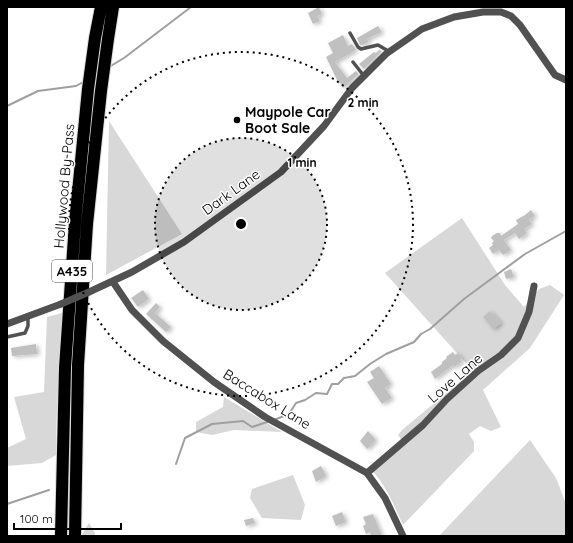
<svg xmlns="http://www.w3.org/2000/svg" width="573" height="543" font-family="Quicksand,sans-serif">
<style>
.green{fill:#d8d8d8}
.lines{fill:none;stroke-linecap:round;stroke-linejoin:round}
.stream{stroke:#9f9f9f;stroke-width:2}
.building{fill:#c0c0c0;filter:url(#shadow)}
.highway-casing{stroke:#dbdbdb;stroke-width:14}
.lane{stroke:#515151;stroke-width:3.5}
.street{stroke:#515151;stroke-width:7}
.highway{stroke:#000;stroke-width:12}
.street-bridge{stroke:#515151;stroke-width:7}
.ring{fill:none;stroke:#000;stroke-width:2;stroke-dasharray:2 4}
.poi-dot{fill:#000;stroke:#fff;stroke-width:1.5}
.labels{text-anchor:middle;dominant-baseline:central;stroke-width:3;stroke-linejoin:round;paint-order:stroke}
.shield{fill:#fff;stroke:#4c4c4c;stroke-width:1}
.shield-label{font-size:13px;font-weight:bold;fill:#000}
.poi-label{font-size:14px;font-weight:bold;fill:#000;stroke:#fff;text-anchor:start}
.street-label{font-size:14px;fill:#000;stroke:#fff}
.centre{fill:#000;stroke:#fff;stroke-width:2}
.ring-label{font-size:12px;text-anchor:middle;font-weight:bold;fill:#000;stroke:#fff;stroke-width:3;stroke-linejoin:round;paint-order:stroke}
</style>
<defs>
<filter id="shadow"><feDropShadow dx="2.5" dy="1.5" stdDeviation="2" flood-color="#0004"/></filter>
</defs>
<rect width="100%" height="100%" fill="#fff"/>
<path class="green" d="M109 121 182 234 106 275Z
M462 218 505 285 524 307 539 289 550 285 564 295 530 348 483 390 501 427 491 431 480 426 469 434 474 442V451L403 525C394 506 386 484 371 470L403 442 398 435 402 430 473 371 385 273Z
M62 313 56 432V455L42 463 7 466V448L26 439 14 397 44 392 47 317Z
M224 397 282 432 234 430 212 435 196 432V422L223 407Z
M530 440 556 478 566 504V536H439Z
M293 475 305 505 301 520 262 518 250 498 252 489Z
M89 523 95 533V536H81Z"/>
<g class="lines">
<path class="stream" d="M109 67 124 58 191 7
M7 106 38 91 76 86 85 81
M274 420 289 414 296 403 305 400 316 393 327 394 332 384H338L344 378 355 376 370 364 386 354 414 342 421 334 430 329 464 299 525 254 566 231
M176 464 185 438 212 424 243 421 252 427 270 421
M7 504 49 490"/>
</g>
<path class="building" d="M319 7 322 14 317 16 320 21 313 24 308 13Z
M378 26 382 32 367 39 369 42 362 45H360L357 38Z
M343 35 348 46 352 44 356 50 335 62 347 78 356 71 359 74 343 88 340 82 339 84 326 57 333 53 328 43Z
M379 50 382 51 364 69 359 64 374 52 376 53Z
M531 210 535 216 529 220 532 224 524 229 527 233 519 239 515 233 504 240 511 250 503 255 499 250 493 254 489 248 493 245 492 243 494 241 491 238 492 236 497 233H500L501 236 518 224 516 220 525 215Z
M511 269 514 277 506 279 504 272Z
M143 290 149 299 138 307 131 298Z
M156 303 160 307 155 313 171 327 166 332 146 314Z
M490 311 501 323 493 329 483 317Z
M36 344 37 354 12 356 11 348Z
M453 352 455 355 458 353 462 359 460 360 462 362 454 367 453 365 435 379 431 372 442 364V362L447 358 446 357Z
M379 366 391 384 385 388 392 398 382 404 367 382 374 378 370 372Z
M368 431 376 440 367 449 360 441Z
M321 466 326 476 316 482 312 471Z
M342 512 346 522 336 526 332 516Z
M373 514 382 536H371L370 532 366 534 363 526 366 524 363 517Z
M253 518 255 523 246 526 244 520Z"/>
<g class="lines">
<defs>
<path id="highway" d="M61 536 65 368 75 223 88 89 95 38 101 7
M75 536 78 365 87 224 101 91 108 39 113 7"/>
</defs>
<use href="#highway" class="highway-casing"/>
<path class="lane" d="M350 33 358 47 361 49 378 45 390 52
M353 62 364 76
M7 337 25 333 28 326V317"/>
<path class="street" d="M113 282 132 310 163 341 214 382 265 417 367 473 385 498 403 536
M89 292 132 272 184 242 281 172 324 126 352 88 386 54 422 29 454 17 483 12H501L511 16 520 25 555 75 566 80
M7 324 61 304
M367 473 423 425 447 399 478 371 501 355 518 338 529 312 534 286"/>
<use href="#highway" class="highway"/>
<path class="street-bridge" d="M61 304 89 292"/>
</g>
<circle cx="241" cy="224" r="86" fill="#000" fill-opacity=".12"/>
<g class="ring">
<circle cx="241" cy="224" r="86"/>
<circle cx="241" cy="224" r="172"/>
</g>
<circle class="poi-dot" cx="237" cy="120" r="4"/>
<g class="labels">
<rect class="shield" x="52" y="260" width="40" height="22" rx="3"/>
<g class="shield-label">
<text x="72" y="271">A435</text>
</g>
<g class="poi-label">
<text x="245" y="112">Maypole Car<tspan x="245" dy="16">Boot Sale</tspan></text>
</g>
<g class="street-label">
<text transform="translate(64 186) rotate(-85)">Hollywood By-Pass</text>
<text transform="translate(231 192) rotate(-36)">Dark Lane</text>
<text transform="translate(455 378) rotate(-41)">Love Lane</text>
<text transform="translate(267 399) rotate(32)">Baccabox Lane</text>
</g>
</g>
<circle cx="241" cy="224" r="6" class="centre"/>
<g class="ring-label">
<text x="363" y="107">2 min</text>
<text x="302" y="167">1 min</text>
</g>
<rect width="573" height="543" fill="none" stroke="#000000" stroke-width="16"/>
<path d="M14 523v6h107v-6" fill="none" stroke="#000000" stroke-width="2"/>
<text x="20" y="523" font-size="12" fill="#000000" stroke="#ffffff" stroke-width="3" paint-order="stroke">100 m</text>
</svg>
